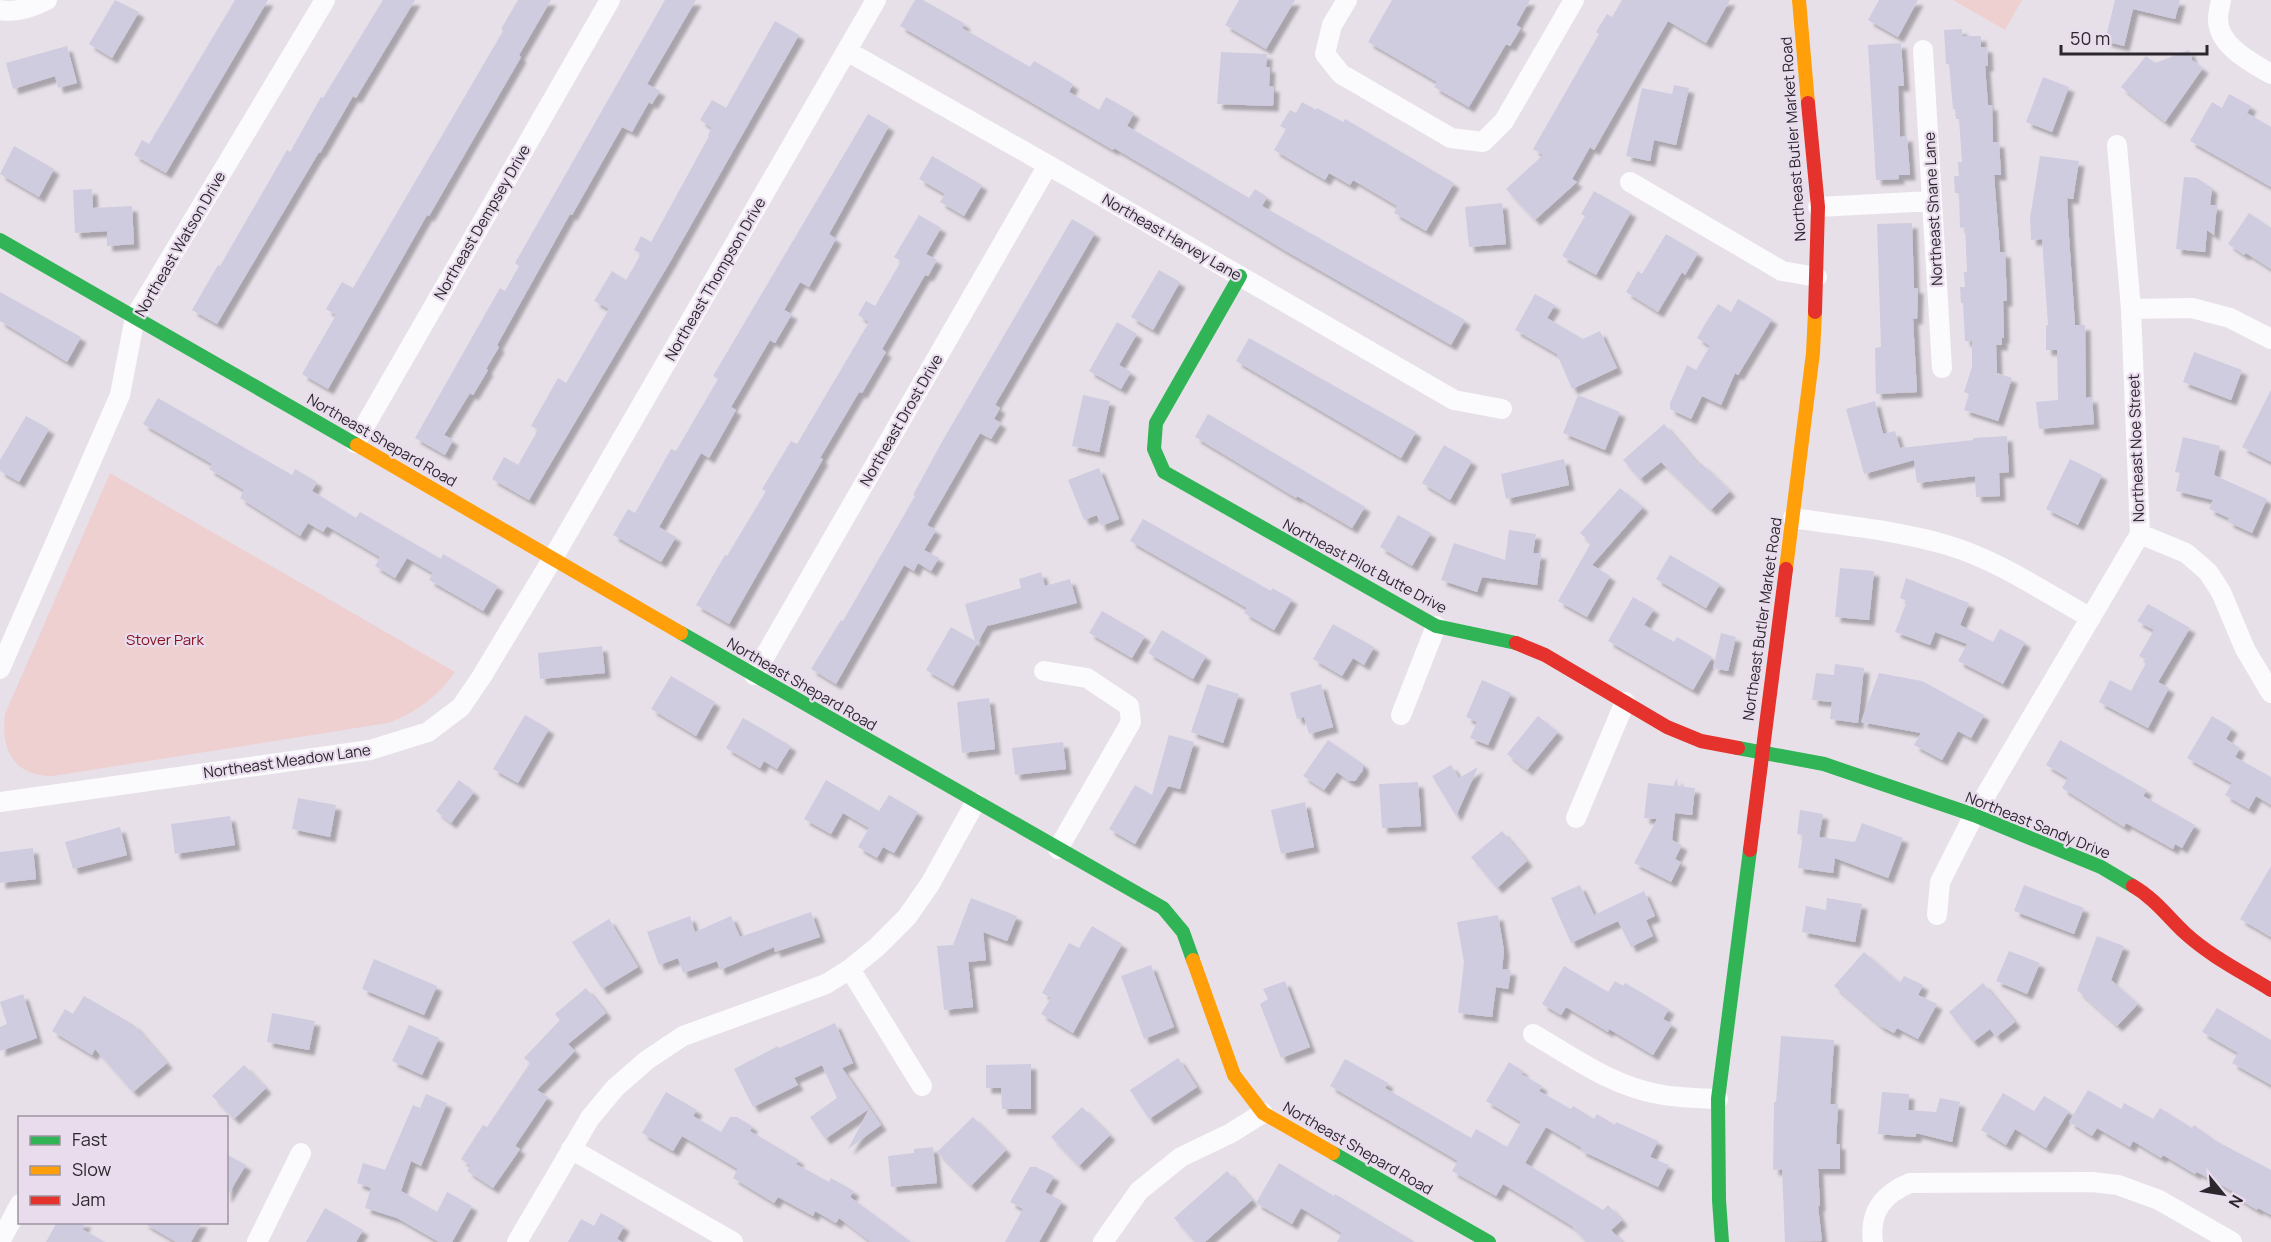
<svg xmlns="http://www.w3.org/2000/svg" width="2271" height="1242" font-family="Manrope,sans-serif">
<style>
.green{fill:#eed0d1}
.building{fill:#cfcce0;filter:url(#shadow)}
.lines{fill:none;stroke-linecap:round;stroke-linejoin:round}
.street{stroke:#fbfafc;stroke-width:20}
.fast{stroke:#30b455;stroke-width:14}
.slow{stroke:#ff9f0a;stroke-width:14}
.jam{stroke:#e5322d;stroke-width:14}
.labels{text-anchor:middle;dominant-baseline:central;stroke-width:4.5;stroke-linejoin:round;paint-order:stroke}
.street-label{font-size:15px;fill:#2c272d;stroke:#e8dced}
.park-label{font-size:15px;fill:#860f1a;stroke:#e8dced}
</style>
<defs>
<filter id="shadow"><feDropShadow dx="5.5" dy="5.5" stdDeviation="1.5" flood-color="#0004"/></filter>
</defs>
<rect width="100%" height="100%" fill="#e7e0e9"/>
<path class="green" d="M1953 0H2022L2005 30Z
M110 473 455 672C436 698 417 712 388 723L53 776C15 777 0 750 5 714Z"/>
<path class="building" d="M115 0 139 12 112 58 89 44Z
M235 0H268L166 173 134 155 142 140 149 144Z
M383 0H415L356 98 353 96 320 153 319 152 217 324 192 310 218 265 220 266 287 150 290 152 321 97 323 98Z
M518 0H551L519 55 521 57 429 216 427 215 328 389 302 374 336 315 326 309 342 282 353 288 503 31 501 29Z
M665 0H696L647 84 660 91 652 104 649 102 632 132 622 127 572 215 570 214 497 345 499 347 486 369 488 370 473 395 470 393 444 435 453 440 445 455 415 438 500 288 505 291 519 266 515 263Z
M915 0H923L965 24 962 28 1030 67 1034 61 1073 84 1069 92 1099 110 1106 97 1134 113 1127 126 1249 198 1255 189 1267 197 1262 206 1465 320 1451 345 1284 250 1177 185 1114 148 1113 150 900 26Z
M1239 0H1295L1266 49 1225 25Z
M1392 0H1530L1516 25 1521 28 1510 46 1506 44 1469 107 1434 87 1437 82 1368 42Z
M1622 0H1730L1706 43 1668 21 1594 150 1590 147 1572 179 1577 182 1535 220 1506 189 1543 155 1533 149 1599 34 1596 32 1607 14 1612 17Z
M1879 0H1918L1898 37 1868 20Z
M2115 0H2180L2175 19 2133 9 2124 46 2105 41Z
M775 21 799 35 670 262 529 500 492 479 504 457 518 465 538 430 531 426 558 378 566 383 609 309 594 301 612 271 626 280 641 254 634 250 641 236 651 242 709 136 708 135 712 128 700 120 712 100 726 108Z
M1962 29V36H1981V47H1987L1988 66H1985L1988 105H1992L1993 142H1999L2001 175H1994L2000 252H2005L2007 301H2003L2004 338H2002V345H1996L1997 373 2012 378 1998 421 1964 410 1969 394 1964 392 1972 367V341H1965L1963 303H1961L1960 287H1965L1964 272H1967L1965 227 1960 228 1959 193H1955L1954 176H1959L1958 162H1962L1959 119H1956L1955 109H1953L1949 64H1946L1944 30Z
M1901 43 1904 86H1898L1900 137 1907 136 1910 175H1899V179L1876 180 1868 45Z
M67 46 77 83 58 88 55 76 13 89 6 63Z
M2189 50 2192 60 2203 68 2165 122 2121 87 2146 56 2155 63Z
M1221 52 1267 54 1266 67H1270L1269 86 1274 87 1273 106 1217 104Z
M2043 77 2069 87 2052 132 2026 122Z
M1674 85 1689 88 1676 145 1654 140 1650 161 1626 156 1642 88 1672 94Z
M2229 94 2251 106 2247 113 2271 127V187L2190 141 2212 102 2222 108Z
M1302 102 1316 110 1317 108 1343 122 1345 119 1454 183 1426 231 1394 213 1397 206 1353 180 1350 185 1329 173 1325 180 1274 150 1286 129 1280 126 1290 110 1296 113Z
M868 114 889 126 829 234 836 239 809 287 800 282 784 310 792 314 775 343 770 340 731 407 736 410 709 458 701 453 659 527 676 537 661 562 613 535 628 509 635 513 671 449 676 451 718 379 713 376Z
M14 146 54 169 39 197 0 174Z
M932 156 982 185 964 216 940 202 945 194 919 179Z
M2040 156 2079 161 2073 199 2067 198 2069 237 2075 325H2085L2086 398 2092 397 2094 424 2039 429 2036 402 2058 400 2057 350H2046V325H2048L2042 239 2031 240 2030 218Z
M2184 177 2197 178 2212 188 2210 205H2217L2214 235 2207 230 2205 252 2176 249Z
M92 189 93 208 132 206 134 244 107 246V231L75 233 73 190Z
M1594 191 1631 212 1596 275 1562 256 1585 216 1581 214Z
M1502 203 1506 244 1469 247 1465 207Z
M2249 213 2271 228V269L2246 253 2244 255 2228 244Z
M919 215 941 228 926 254 937 260 928 276 925 275 882 349 886 352 862 393 859 392 820 458 823 459 729 624 696 605 725 555 727 556 766 491 762 489 791 441 797 444 869 322 858 315 866 301 875 306 901 261 894 257Z
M1072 219 1095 233 995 405 1000 408 994 419 1001 423 991 439 980 433 927 525 936 530 924 550 939 558 931 571 918 563 914 571 904 565 836 684 811 669 841 620 843 621 915 496 913 495 943 440Z
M1912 223 1914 288H1918L1917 319H1913L1917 392 1876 394 1875 348 1881 347 1877 224Z
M1666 234 1698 253 1685 275 1682 272 1658 312 1626 292 1638 271 1642 274Z
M1159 270 1180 282 1153 330 1131 317Z
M0 292 81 337 67 362 0 321Z
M1535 294 1555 305 1547 318 1583 339 1600 331 1617 368 1572 389 1557 354 1515 330Z
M1738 299 1772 319 1738 375 1735 373 1721 405 1702 396 1691 419 1670 409V403L1687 365 1696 370 1710 346 1697 338 1705 324 1718 304 1731 312Z
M1117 322 1137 334 1119 365 1131 372 1121 389 1089 371Z
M1249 338 1416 432 1401 458 1236 361Z
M2194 352 2242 370 2231 400 2183 382Z
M2271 390V462L2242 447Z
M1083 395 1110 401 1099 452 1072 446Z
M1578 395 1620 412 1605 450 1563 433Z
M158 398 292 475 295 469 317 482 312 491 356 518 360 512 441 559 443 554 498 586 483 611 429 580 433 573 407 558 395 578 375 566 380 557 327 526 323 532 308 523 300 536 240 498 244 490 209 469 212 464 143 424Z
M1875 401 1883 434 1895 431 1900 448 1973 440V438L2007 436 2009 472 1999 473 2000 496 1976 497 1975 476 1917 483 1914 460 1864 474 1846 409Z
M1208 414 1365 507 1352 528 1297 496 1296 498 1195 437Z
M26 416 49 429 19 482 0 471V460Z
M1664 424 1699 465 1701 463 1730 491 1711 510 1661 462 1640 479 1623 460Z
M2183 437 2220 446 2214 475 2267 499 2252 533 2228 522 2229 518 2209 509 2213 500 2176 491 2180 473 2175 472Z
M1444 445 1472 461 1450 500 1422 483Z
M1564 459 1569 485 1506 499 1501 474Z
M2070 459 2102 475 2078 525 2046 509Z
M1099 468 1119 519 1101 526 1097 515 1084 520 1068 480Z
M1620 488 1643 507 1592 565 1610 576 1587 617 1558 601 1591 543 1580 533Z
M1398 515 1431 533 1412 566 1380 547Z
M1143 519 1271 591 1272 588 1292 599 1274 630 1244 613 1247 608 1130 541Z
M1509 530 1536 534 1533 553 1541 554 1537 585 1482 577 1477 592 1441 580 1454 543 1505 560Z
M1670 555 1720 584 1706 608 1656 579Z
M1840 568 1874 571 1869 620 1835 617Z
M1041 572 1045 586 1070 579 1077 603 987 626 953 686 926 670 951 627 975 641 965 604 1021 588 1019 579Z
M1906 578 1969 603 1960 625 1993 642 2000 629 2025 642 2003 684 1958 661 1967 644 1935 632 1930 645 1895 632 1907 601 1900 598Z
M1633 597 1654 609 1644 625 1674 642 1677 637 1712 657 1693 690 1608 641Z
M2148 604 2190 628 2158 682 2169 688 2148 728 2099 702 2110 680 2131 691 2147 661 2139 656 2154 630 2137 621Z
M1102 611 1145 636 1132 658 1089 633Z
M1333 624 1374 647 1364 665 1353 658 1342 676 1313 659Z
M1162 630 1206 656 1193 679 1148 653Z
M1721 633 1736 637 1728 671 1713 668Z
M602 646 605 673 540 679 538 653Z
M1835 664 1864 668 1858 723 1830 719 1832 702 1812 700 1816 673 1834 675Z
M1879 673 1922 681 1984 715 1971 738 1958 731 1942 760 1914 745 1921 733 1861 722Z
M671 676 715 702 696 736 651 709Z
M1482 680 1511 693 1488 745 1470 738 1477 722 1466 717Z
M1207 684 1239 694 1223 743 1191 732Z
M1321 684 1333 727 1309 734 1304 717 1297 719 1290 693Z
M989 698 995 749 962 753 957 702Z
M525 715 549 729 518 783 493 769Z
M1538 716 1558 732 1527 770 1507 754Z
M2212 716 2232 728 2226 739 2240 748 2235 757 2271 777V805L2256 796 2249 809 2225 795 2232 783 2187 758Z
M743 718 791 746 777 769 764 761 760 768 726 748Z
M1169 735 1194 742 1180 789 1168 786 1135 844 1109 829 1135 785 1152 795Z
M1328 740 1363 764V770L1355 781H1349L1337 772 1324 790 1303 776Z
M2060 740 2147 790 2143 796 2195 825 2182 848 2175 844 2173 849 2126 823 2124 827 2062 788 2068 778 2046 765Z
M1063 742 1066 769 1015 775 1012 748Z
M1451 765 1459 778 1478 767 1456 816 1432 776Z
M1677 778 1678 786 1695 788 1692 815 1675 813 1672 840 1682 845 1675 859 1681 862 1671 882 1634 863 1657 819 1644 818 1648 783 1673 786Z
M459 780 474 792 451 823 436 811Z
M826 780 879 811 889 795 918 812 894 853 883 847 877 858 858 847 869 828 843 813 831 834 804 819Z
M1418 782 1421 826 1382 828 1379 784Z
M298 798 336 805 330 837 292 829Z
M1305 802 1314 847 1281 854 1271 810Z
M1800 810 1823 814 1819 837 1855 842 1862 823 1903 838 1888 878 1835 858 1833 873 1798 868 1803 835 1797 834Z
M230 816 235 845 175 854 171 824Z
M120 827 127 855 73 869 65 842Z
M1502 831 1527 861 1497 888 1471 857Z
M33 848 36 879 0 883V852Z
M2271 866V937L2240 919Z
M1580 885 1594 915 1644 891 1655 916 1646 920 1653 936 1631 947 1618 921 1571 943 1551 898Z
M2024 885 2084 908 2074 934 2014 911Z
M971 898 1017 916 1007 941 983 932 986 960 968 962 973 1007 944 1010 937 946 953 945Z
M1827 898 1862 904 1855 942 1802 932 1806 906 1826 910Z
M811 912 820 937 775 952 774 947 720 970 717 961 683 973 678 958 659 965 647 932 690 916 695 932 731 916 740 937Z
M1498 915 1504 951 1502 969 1511 970 1508 989 1496 987 1492 1017 1458 1013 1464 962 1457 922Z
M609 919 638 967 602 989 572 942Z
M1092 926 1122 944 1073 1033 1041 1014 1051 998 1042 993 1069 943 1079 948Z
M2097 936 2124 946 2111 980 2138 1004 2117 1026 2077 990Z
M2009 951 2040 963 2027 994 1996 981Z
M1864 952 1900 983 1904 976 1923 985 1918 995 1937 1004 1918 1039 1897 1028 1894 1033 1880 1026 1834 986Z
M374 959 437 986 424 1015 362 989Z
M1151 965 1174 1027 1144 1039 1121 976Z
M1564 966 1608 992 1615 981 1623 986 1625 983 1669 1009 1663 1019 1672 1024 1653 1055 1609 1029 1608 1032 1566 1007 1561 1015 1542 1004Z
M1285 981 1310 1047 1281 1058 1260 1004 1268 999 1263 989Z
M1983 983 2015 1022 1996 1037 1990 1029 1973 1042 1949 1012Z
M586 988 606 1013 568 1044 575 1051 537 1090 548 1097 515 1146 520 1149 493 1188 467 1171 471 1166 461 1159 483 1125 487 1127 530 1063 524 1058 560 1020 555 1014Z
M23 994 37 1038 0 1051V1027L7 1024 0 1002Z
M84 996 134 1025 167 1063 133 1092 95 1049 92 1055 52 1031 65 1009 73 1014Z
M2217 1008 2271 1040V1085L2232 1063 2238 1053 2202 1032Z
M272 1013 315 1021 309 1050 267 1042Z
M835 1023 853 1063 842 1068 881 1125 848 1149 869 1109 825 1139 810 1117 837 1098 822 1065 794 1078 798 1085 753 1107 734 1069 778 1046 779 1048Z
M409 1025 439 1038 422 1075 392 1061Z
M1781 1036 1834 1040 1830 1104H1838L1836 1144H1840V1169H1818L1820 1206H1818L1822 1241 1785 1242 1782 1169 1773 1170 1774 1102H1776Z
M1178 1058 1197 1087 1149 1119 1130 1090Z
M1345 1059 1388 1083 1385 1088 1471 1138 1476 1129 1507 1147 1521 1122 1486 1101 1509 1062 1523 1071 1521 1074 1542 1086 1539 1091 1571 1109 1573 1106 1594 1119 1597 1114 1615 1125 1616 1122 1658 1141 1650 1157 1669 1165 1658 1187 1580 1150 1582 1148 1546 1127 1525 1163 1603 1210 1608 1205 1622 1220 1611 1230 1622 1242H1586L1572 1226 1503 1184 1496 1196 1452 1171 1458 1161 1330 1086Z
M1031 1064V1109H1002L1001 1088H986V1065Z
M244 1065 266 1088 234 1119 212 1096Z
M2088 1090 2121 1109 2124 1103 2153 1119 2160 1108 2192 1128 2194 1125 2216 1141 2271 1170V1215L2258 1208 2257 1210 2234 1196 2236 1193 2197 1172 2195 1174 2163 1155 2161 1158 2133 1141 2130 1147 2097 1128 2092 1136 2069 1122Z
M666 1092 697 1110 693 1116 721 1132 730 1117H737L752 1126 750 1131 799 1160 796 1164 829 1182 831 1178 854 1191 850 1197 911 1242H871L839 1218 836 1223 815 1211 813 1216 778 1197 774 1203 733 1178 738 1169 682 1136 673 1151 642 1133Z
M1882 1092 1909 1094 1908 1110 1936 1112 1940 1098 1960 1102 1952 1142 1916 1133V1137L1878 1134Z
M2003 1093 2034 1111 2044 1096 2069 1111 2046 1148 2015 1129 2006 1145 1981 1130Z
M426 1094 447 1103 421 1166 411 1161 401 1191 437 1212 447 1192 472 1206 452 1242H439L397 1218 365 1208 371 1188 357 1183 363 1163 385 1170 413 1105 420 1108Z
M1082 1107 1110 1135 1079 1166 1051 1137Z
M973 1117 1006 1150 971 1186 937 1152Z
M933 1147 937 1183 891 1187 888 1156 914 1153V1149Z
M226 1154 246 1165 226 1198Z
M1279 1163 1334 1196 1335 1194 1415 1242H1337L1342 1233 1301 1208 1292 1224 1256 1203Z
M1030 1167H1036L1054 1176 1045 1192 1062 1201 1039 1242H1005L1023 1209 1010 1202Z
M1227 1171 1252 1200 1205 1242H1195L1174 1218Z
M325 1208 363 1230 356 1242H306Z
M601 1213 624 1226 617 1239 622 1242H568L581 1219 594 1226Z
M57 1222H86L82 1229 105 1242H46Z
M142 1222H202L191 1242H176Z"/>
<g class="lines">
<path class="street" d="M1347 0 1332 25 1325 54 1341 74 1451 138 1483 142 1504 121 1574 0
M2221 0C2220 6 2218 13 2218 19 2218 46 2251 62 2271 74
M0 10C15 13 33 7 47 0
M1923 50 1942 368
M847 51 1048 165 1454 400 1502 409
M1630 182 1782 271 1817 277
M1818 207 1932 201
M2131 309 2192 308 2230 318 2271 339
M355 443 610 0
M1793 518C1844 526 1897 530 1947 545 1998 560 2044 592 2091 618
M2140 534 2186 553 2208 572 2221 592 2245 649 2271 693
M0 669 120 395 135 317 325 0
M1044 671 1087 678 1129 706 1131 722 1058 849
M754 675 1048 165
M1401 715 1436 626
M0 802 370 750 428 732 461 707 482 676 553 558 876 0
M1576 818 1625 702
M1937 915 1940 882 1974 815 2140 534 2131 309 2117 145
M850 969 922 1086
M1533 1034C1573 1057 1612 1086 1658 1094 1677 1098 1698 1098 1718 1099
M571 1149 733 1242
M0 1242 20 1204
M257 1242 301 1153
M517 1242 590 1118 615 1088 647 1060 683 1036 826 984 850 969 877 947 907 917 930 884 975 803
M1103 1242 1139 1191 1181 1157 1231 1133 1263 1113
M1873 1242C1869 1212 1883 1194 1910 1183L2092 1182 2118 1185 2159 1200 2232 1242"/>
<path class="fast" d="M0 240 357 445
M1240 276 1156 423 1154 449 1164 472 1436 626 1516 643
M681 633 1163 908 1183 932 1193 960
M1738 748 1824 764 1974 815 2101 867 2133 886
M1333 1153 1489 1242
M1722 1242 1719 1200 1718 1099 1750 850"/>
<path class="slow" d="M1799 0 1808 103
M357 445 681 633
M1786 569 1813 353 1815 312
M1193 960 1234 1075 1263 1113 1333 1153"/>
<path class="jam" d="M1808 103 1818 207 1815 312
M1516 643 1545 655 1667 727 1701 741 1738 748
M1750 850 1786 569
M2133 886C2154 898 2168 917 2185 933 2210 956 2242 972 2271 990"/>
</g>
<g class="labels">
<g class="street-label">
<text transform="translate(1793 139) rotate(-94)">Northeast Butler Market Road</text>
<text transform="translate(1933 209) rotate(-93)">Northeast Shane Lane</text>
<text transform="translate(482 222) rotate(-60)">Northeast Dempsey Drive</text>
<text transform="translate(1172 237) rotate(30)">Northeast Harvey Lane</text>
<text transform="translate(180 244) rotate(-60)">Northeast Watson Drive</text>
<text transform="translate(715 279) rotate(-60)">Northeast Thompson Drive</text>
<text transform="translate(901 420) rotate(-60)">Northeast Drost Drive</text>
<text transform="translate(382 440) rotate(30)">Northeast Shepard Road</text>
<text transform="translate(2136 448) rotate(-92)">Northeast Noe Street</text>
<text transform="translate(1365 566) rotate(28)">Northeast Pilot Butte Drive</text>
<text transform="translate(1762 619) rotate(-82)">Northeast Butler Market Road</text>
<text transform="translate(802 684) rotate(30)">Northeast Shepard Road</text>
<text transform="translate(287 761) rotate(-8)">Northeast Meadow Lane</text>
<text transform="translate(2038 825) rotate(22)">Northeast Sandy Drive</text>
<text transform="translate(1358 1148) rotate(30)">Northeast Shepard Road</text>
</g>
<g class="park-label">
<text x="165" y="639">Stover Park</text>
</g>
</g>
<rect x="18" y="1116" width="210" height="108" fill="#e8dced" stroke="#9d94a0" stroke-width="1.5"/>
<rect x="30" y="1136" width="30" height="9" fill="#30b455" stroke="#9d94a0" stroke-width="1.5"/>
<text x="72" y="1146" font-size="18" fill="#2c272d">Fast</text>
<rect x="30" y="1166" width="30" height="9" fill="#ff9f0a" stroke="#9d94a0" stroke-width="1.5"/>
<text x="72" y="1176" font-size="18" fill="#2c272d">Slow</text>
<rect x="30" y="1196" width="30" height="9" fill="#e5322d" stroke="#9d94a0" stroke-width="1.5"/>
<text x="72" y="1206" font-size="18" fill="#2c272d">Jam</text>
<g transform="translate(2223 1194) rotate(120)" stroke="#e8dced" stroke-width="4.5" paint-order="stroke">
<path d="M0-4.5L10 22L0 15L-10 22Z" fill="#2c272d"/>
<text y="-9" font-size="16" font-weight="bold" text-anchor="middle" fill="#2c272d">N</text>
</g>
<path d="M2061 45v9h146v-9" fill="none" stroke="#2c272d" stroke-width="3"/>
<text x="2070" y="45" font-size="18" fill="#2c272d" stroke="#e8dced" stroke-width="4.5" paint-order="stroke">50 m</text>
</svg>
